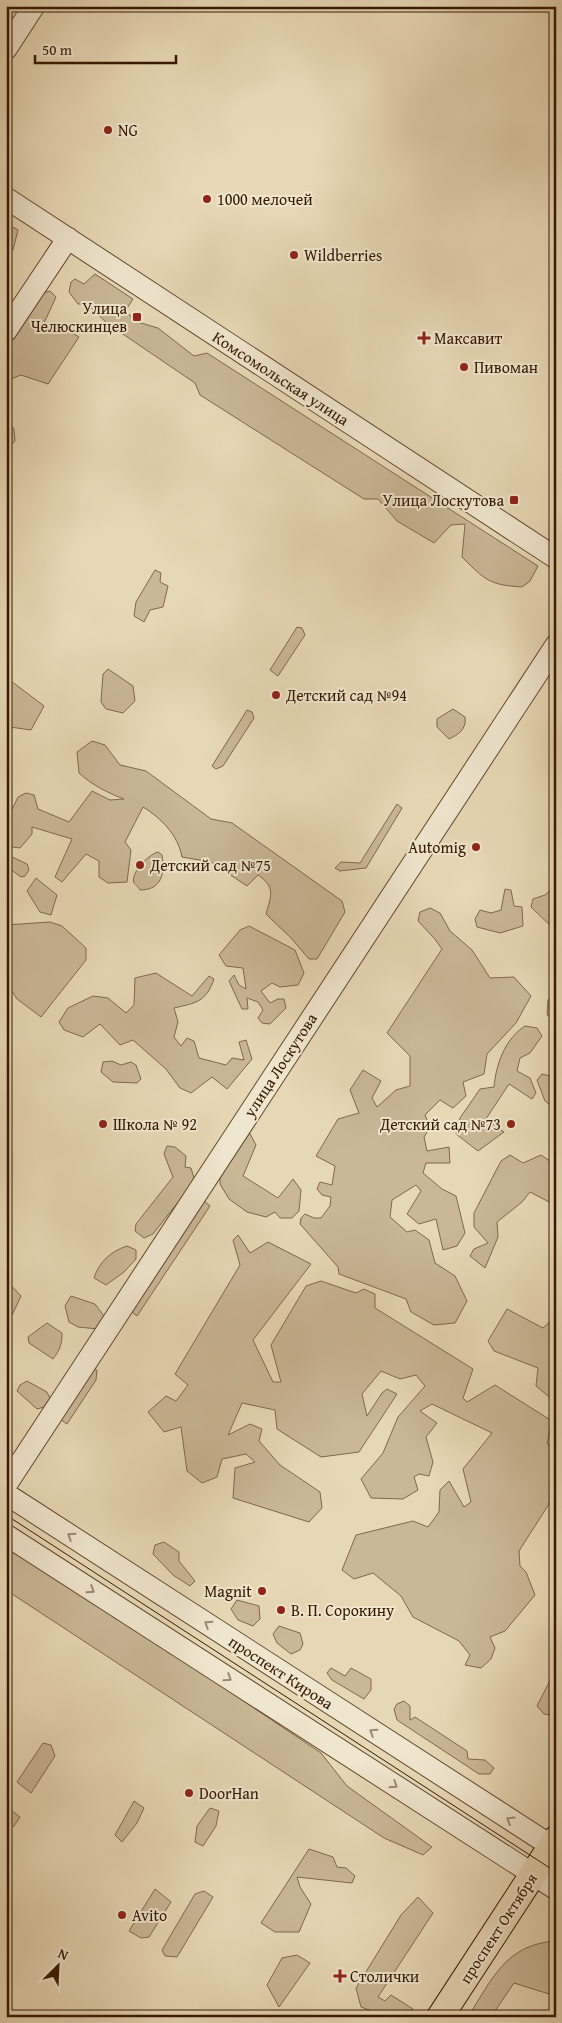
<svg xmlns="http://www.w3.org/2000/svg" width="562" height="2023" font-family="'Gentium Book Plus',serif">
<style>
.green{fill:#c9b796;stroke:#7f684c}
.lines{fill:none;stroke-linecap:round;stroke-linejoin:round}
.minor-casing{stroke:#62482e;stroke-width:23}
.major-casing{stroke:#351801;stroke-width:28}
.minor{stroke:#efe6cf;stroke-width:21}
.major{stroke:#e7d8b5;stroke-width:26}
.tram{stroke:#351801;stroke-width:1}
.oneway{stroke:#9b8972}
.poi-dot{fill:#8f2418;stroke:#efe6cf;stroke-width:2}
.labels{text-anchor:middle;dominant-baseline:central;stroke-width:4;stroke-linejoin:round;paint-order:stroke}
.poi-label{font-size:16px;fill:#351801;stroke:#efe6cf;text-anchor:start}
.street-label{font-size:16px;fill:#351801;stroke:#efe6cf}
</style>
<rect width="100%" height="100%" fill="#e7d8b5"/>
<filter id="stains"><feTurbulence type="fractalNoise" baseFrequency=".004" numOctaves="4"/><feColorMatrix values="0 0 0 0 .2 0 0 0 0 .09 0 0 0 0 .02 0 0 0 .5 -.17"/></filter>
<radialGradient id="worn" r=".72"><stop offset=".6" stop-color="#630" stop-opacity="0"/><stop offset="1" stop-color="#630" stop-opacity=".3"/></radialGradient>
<path class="green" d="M6 223 18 230 13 250 6 255Z
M95 274 133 299 126 310 134 321 158 328 194 356 207 353 538 566 530 581 522 587C489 585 485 580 462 557L465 524 451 525 434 543 397 521 378 499H364L200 395 195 383 108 324 87 304H78L69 292 71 282 75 279 84 284Z
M50 291 56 297 44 323 61 326 79 337 48 384 21 375 6 381V349L43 293Z
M6 418 14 429 15 441 6 450Z
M155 570 161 573 160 582 168 586 163 607 150 610 144 622 134 616 136 602Z
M297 627 302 628 305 635 278 676 270 670Z
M108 669 133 686 135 701 123 713 106 709 101 702 103 674Z
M11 681 44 706 31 730 10 727 6 734V683Z
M453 709 465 717C467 729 458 735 449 739L437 727V719Z
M247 710 252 712 254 718 223 766 216 769 212 766Z
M92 741 105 745 120 765 146 771 211 819 232 823 342 901 345 912 317 959H309L291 938 266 914C271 896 276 887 258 875L247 886 211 862 182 857C178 835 161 818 143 807L125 842 131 850 127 882 108 883 99 877V861L86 854 62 882 55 877 72 839 32 827V834L20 848 12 847 6 834V822L18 797 26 793 34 795 38 809 69 822 92 791 110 800 124 799C108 793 92 785 79 773L77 752Z
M397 804 402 808 366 868 340 871 335 868 341 862 360 863Z
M158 852 162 855C165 873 162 890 140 890 140 889 135 884 134 883 130 873 149 854 158 852Z
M6 854 27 864 29 870 25 876 21 877 6 866Z
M36 878 57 895 51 915 40 912 27 891Z
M556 885V929H554L531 907 533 899 545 895Z
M505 889 511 890 514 906 522 907 523 926 500 933 477 927 475 919 480 910 491 913 501 910Z
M430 908 440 913 450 931 472 950 490 978 514 977 531 996 516 1023 487 1054 484 1074 463 1082 466 1096 453 1108 440 1100 425 1115 430 1127 424 1137 427 1151 449 1147 450 1163H426L423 1173 442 1189 456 1196 465 1233 457 1246 443 1250 436 1219 419 1224 407 1214 421 1191 416 1185 392 1200 390 1217 407 1232 415 1230 429 1240 435 1263 455 1276 467 1301 455 1323 434 1325 411 1312 406 1299 339 1274 338 1267 300 1224 301 1218 305 1214 314 1218H321L330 1206 331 1197 322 1195 317 1189 320 1182 332 1185 335 1166 316 1156 338 1119 359 1113 350 1090 363 1070 381 1081 372 1098 377 1107 396 1090 410 1086V1056L387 1033 442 949 434 938 418 921 420 912Z
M50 922 62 926 86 948V960L41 1017 17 999 6 982V925Z
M249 926 295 950 304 973 298 985 280 987 272 983 261 991 270 1003 278 999H284L286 1008 270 1024 262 1023 258 1018 263 1010 258 1002 247 998 248 1009H242L229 981 234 975 239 985 246 989 243 968 226 966 219 955 240 930Z
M156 973 192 996 209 976 214 979C206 1002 196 1003 174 1008L178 1022 174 1037 181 1046 187 1038 194 1041 199 1058 226 1065 232 1058 244 1060 239 1042 246 1040 252 1059 227 1089 212 1077 191 1093 180 1088 166 1069 133 1040 120 1045 100 1024 83 1037 64 1030 59 1022 68 1008 93 996 108 998 126 1013 134 1005 135 978Z
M556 994V1020L547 1015 548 1000Z
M525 1026 537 1028 542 1036 530 1053 520 1058 517 1071 530 1078 536 1093 532 1099 509 1084 486 1119 504 1132 478 1151 456 1134 460 1118 480 1089 494 1087C496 1064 505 1039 525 1026Z
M112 1061 121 1065 131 1062 136 1065 141 1079 137 1083 113 1082 101 1072 103 1062Z
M542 1074 550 1076 556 1084V1109L545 1101 537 1080Z
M248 1130 256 1145 243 1176 278 1198 293 1179 301 1190 299 1211 292 1218H280L275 1212 266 1217 247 1212 229 1199 220 1184V1167Z
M167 1146 175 1147 186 1156 185 1167 191 1168 194 1178 190 1187 153 1234 144 1238 135 1231 136 1224 173 1177 164 1154Z
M510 1155 523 1163 541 1155 556 1165V1200L551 1203 530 1192 522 1202 497 1222 498 1237 485 1268 470 1256 474 1249 488 1243 474 1227V1213L501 1161Z
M203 1200 210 1206 137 1316 128 1309Z
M238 1235 250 1253 268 1242 311 1264 253 1340 273 1382H281L271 1345 306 1286 321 1281 356 1293 364 1289 375 1294V1308L473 1369 463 1398 467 1402 495 1385 552 1421 547 1444 556 1450V1493L519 1551 520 1566 526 1572 535 1595 505 1631 490 1637 495 1648 491 1659 481 1668 465 1665 470 1655 459 1641 413 1617 401 1596 373 1573 354 1579 342 1570 356 1535 413 1521 428 1527 439 1512 440 1490 449 1481 464 1507 471 1502 463 1469 492 1433 432 1404 420 1411 437 1423 426 1437 433 1462 429 1476 419 1474 414 1477 418 1490 403 1499 371 1498 361 1479 383 1453 398 1417 425 1386 416 1375 400 1379 381 1371 362 1394 367 1416 382 1393 387 1389 397 1394 359 1452 321 1457 277 1429 275 1410 242 1403 228 1435 250 1424 262 1429 259 1441 280 1465 320 1492 322 1508 309 1522 233 1498 235 1468 255 1462 246 1454 222 1459 217 1477 202 1483 187 1471 181 1427 164 1432 148 1412 166 1396 176 1401 188 1385 175 1374 240 1265 233 1240Z
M127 1246 136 1250V1259L124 1272 106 1285 94 1278C99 1262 111 1251 127 1246Z
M6 1280 21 1296 6 1328Z
M71 1296 95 1304 104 1316 98 1329 78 1327 69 1322 65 1306Z
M507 1309 543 1328 556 1316V1400H553L536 1386 538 1368 494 1351 488 1341Z
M47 1323 62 1333C62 1344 60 1350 53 1359L29 1343 28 1337Z
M89 1369 97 1370 96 1380 67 1424 58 1418Z
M27 1381 47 1392 50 1398 44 1407 37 1409 17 1391 20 1385Z
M6 1542 321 1753 347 1786 432 1847 423 1855 384 1838 6 1590Z
M164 1542 179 1552V1561L195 1581 190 1586 173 1575 153 1554 155 1545Z
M237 1600 259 1606 260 1619 253 1626 238 1620 231 1609Z
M279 1626 300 1633 303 1644 300 1650 291 1654 277 1643 273 1634Z
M331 1668 345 1676 351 1668 371 1679V1690L364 1699 332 1680 327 1673Z
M556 1669V1716L544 1714 537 1706Z
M404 1701 410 1706V1720L415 1717 467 1751 468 1759 485 1760 494 1768 490 1774H479L397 1720 394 1709 397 1704Z
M43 1743 51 1745 55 1756 31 1793 17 1782Z
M134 1801 144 1808 137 1823 122 1842 115 1835Z
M6 1806 20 1817 14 1826 6 1828Z
M210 1808 219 1811 216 1826 203 1846 195 1842 197 1826Z
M309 1849 333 1857 337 1867 346 1868 355 1876 352 1883 297 1877 300 1887 311 1904 299 1932H275L261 1923Z
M155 1889 171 1902 149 1937 141 1938 129 1931Z
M204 1891 213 1897 177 1957 165 1956 162 1950 195 1894Z
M418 1897 433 1913 378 1997 385 2001 391 1995 413 2009 407 2017H381L382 2015 361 2007 356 1988 401 1915Z
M556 1941V1987L549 1994 514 1983 491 2017H468C492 1979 506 1944 556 1941Z
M297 1955 310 1963 279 2007 267 1985 282 1958Z"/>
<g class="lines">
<defs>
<path id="minor" d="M6 49 34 6
M6 198 556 558
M6 331 68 238
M6 1485 556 645
M6 1494 556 1849
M6 1535 556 1889"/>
<path id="major" d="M440 2017 556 1839"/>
</defs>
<use href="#minor" class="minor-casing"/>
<use href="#major" class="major-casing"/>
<use href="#minor" class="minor"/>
<use href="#major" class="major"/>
<path class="tram" d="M6 1515 556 1872"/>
</g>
<defs><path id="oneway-chevron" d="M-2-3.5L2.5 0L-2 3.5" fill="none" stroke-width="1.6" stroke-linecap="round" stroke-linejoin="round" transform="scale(1.25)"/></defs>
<g class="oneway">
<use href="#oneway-chevron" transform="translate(71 1536) rotate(-147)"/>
<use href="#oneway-chevron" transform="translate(91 1590) rotate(33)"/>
<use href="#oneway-chevron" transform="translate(208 1624) rotate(-147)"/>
<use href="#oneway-chevron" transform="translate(228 1678) rotate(33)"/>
<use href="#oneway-chevron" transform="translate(373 1732) rotate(-147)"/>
<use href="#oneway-chevron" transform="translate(394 1785) rotate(33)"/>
<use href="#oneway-chevron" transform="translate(510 1820) rotate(-148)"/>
</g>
<g class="poi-dot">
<circle cx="108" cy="130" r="5"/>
<circle cx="207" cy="199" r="5"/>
<circle cx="294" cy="255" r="5"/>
<rect x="132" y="312" width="10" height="10" rx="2.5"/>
<path d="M421.5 330.5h5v5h5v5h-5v5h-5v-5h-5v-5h5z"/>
<circle cx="464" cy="367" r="5"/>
<rect x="509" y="495" width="10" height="10" rx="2.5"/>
<circle cx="276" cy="695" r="5"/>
<circle cx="476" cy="847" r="5"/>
<circle cx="140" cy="865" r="5"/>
<circle cx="103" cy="1124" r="5"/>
<circle cx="511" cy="1124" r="5"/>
<circle cx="262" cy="1591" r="5"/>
<circle cx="281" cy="1610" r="5"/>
<circle cx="189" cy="1793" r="5"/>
<circle cx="122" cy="1915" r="5"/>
<path d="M337.5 1968.5h5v5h5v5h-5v5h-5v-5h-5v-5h5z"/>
</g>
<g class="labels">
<g class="poi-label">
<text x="118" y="130">NG</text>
<text x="217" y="199">1000 мелочей</text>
<text x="304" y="255">Wildberries</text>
<text x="127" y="308" text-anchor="end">Улица<tspan x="127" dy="18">Челюскинцев</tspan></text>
<text x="434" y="338">Максавит</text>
<text x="474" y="367">Пивоман</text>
<text x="504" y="500" text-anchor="end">Улица Лоскутова</text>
<text x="286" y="695">Детский сад №94</text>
<text x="466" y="847" text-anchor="end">Automig</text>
<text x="150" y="865">Детский сад №75</text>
<text x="113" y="1124">Школа № 92</text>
<text x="501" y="1124" text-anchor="end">Детский сад №73</text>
<text x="252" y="1591" text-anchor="end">Magnit</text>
<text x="291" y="1610">В. П. Сорокину</text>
<text x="199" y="1793">DoorHan</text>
<text x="132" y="1915">Avito</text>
<text x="350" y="1976">Столички</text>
</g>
<g class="street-label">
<text transform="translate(281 378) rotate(33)">Комсомольская улица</text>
<text transform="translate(280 1065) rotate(-57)">улица Лоскутова</text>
<text transform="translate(281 1672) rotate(33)">проспект Кирова</text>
<text transform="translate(498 1928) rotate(-57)">проспект Октября</text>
</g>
</g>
<rect width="562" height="2023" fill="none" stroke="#e7d8b5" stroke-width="25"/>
<rect x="8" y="8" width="547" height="2008" fill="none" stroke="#351801" stroke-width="2.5"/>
<rect x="12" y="12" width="537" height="1998" fill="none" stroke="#351801"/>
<g transform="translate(58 1966) rotate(24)" stroke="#efe6cf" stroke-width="4" paint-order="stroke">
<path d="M0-4L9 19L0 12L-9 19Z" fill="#351801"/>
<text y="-8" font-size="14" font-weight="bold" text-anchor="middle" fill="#351801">N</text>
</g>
<path d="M35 55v8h141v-8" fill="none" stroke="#351801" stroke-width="2.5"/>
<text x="42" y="55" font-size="15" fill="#351801" stroke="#efe6cf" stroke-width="4" paint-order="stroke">50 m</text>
<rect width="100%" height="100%" filter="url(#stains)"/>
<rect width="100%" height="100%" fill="url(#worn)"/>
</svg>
